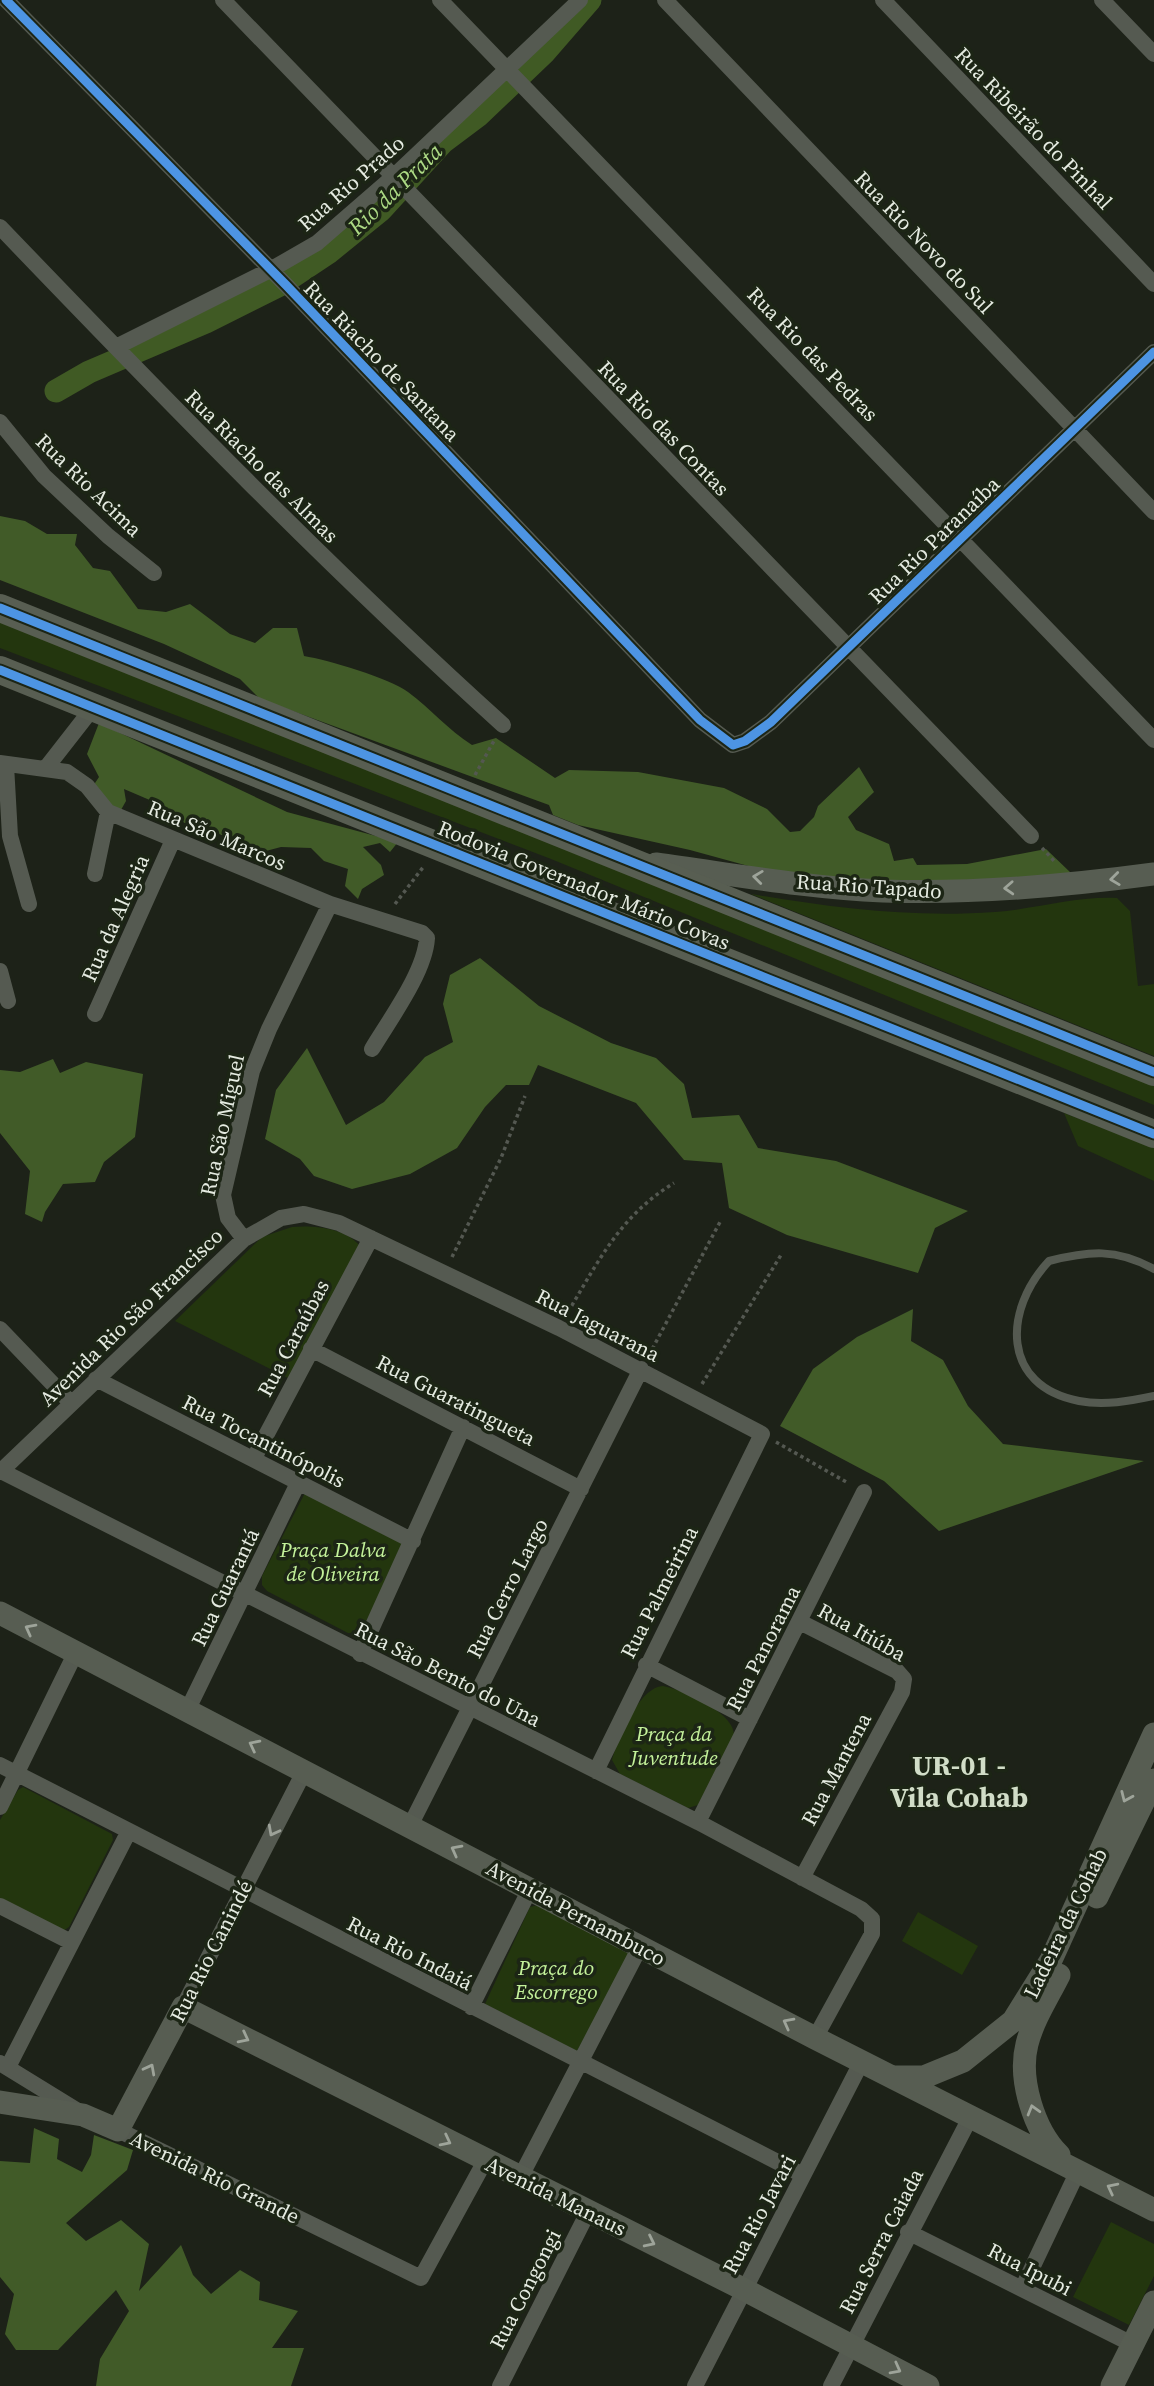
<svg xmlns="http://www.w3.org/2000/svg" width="1154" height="2386" font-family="'Source Serif 4',serif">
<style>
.green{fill:#23360e}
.forest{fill:#415b28}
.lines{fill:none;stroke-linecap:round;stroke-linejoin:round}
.canal{stroke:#405a24;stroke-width:23}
.path{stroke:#545851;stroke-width:3.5;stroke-dasharray:3.5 3.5;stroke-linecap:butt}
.service{stroke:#555a51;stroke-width:8}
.minor{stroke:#555a51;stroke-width:16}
.secondary{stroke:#575d52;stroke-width:23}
.trunk{stroke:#585e52;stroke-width:28}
.cycleway-casing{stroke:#1c2515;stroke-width:13}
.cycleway{stroke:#4d94e3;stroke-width:9}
.oneway{stroke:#9ea49a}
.oneway2{stroke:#9da299}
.labels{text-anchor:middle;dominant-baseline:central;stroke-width:7;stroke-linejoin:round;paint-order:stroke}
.street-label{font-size:21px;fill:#e5ebe1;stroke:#1c2515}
.park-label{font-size:21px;font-style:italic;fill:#c4f29b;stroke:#1c2515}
.water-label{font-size:23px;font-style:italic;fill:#acd984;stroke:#1c2515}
.district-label{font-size:28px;font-weight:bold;fill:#d1ddc7;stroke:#1c2515}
</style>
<rect width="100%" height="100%" fill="#1d2218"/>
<path class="green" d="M0 618 1154 1083V1105L551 859 0 648Z
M751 894C833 908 912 918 995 912 1035 909 1077 896 1117 898L1130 911 1138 986 1154 984V1056Z
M1064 1113 1154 1148V1181L1078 1146Z
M292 1227C314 1225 345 1228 359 1245L290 1379 175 1321 262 1237Z
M305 1493 399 1531 404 1549 364 1625 356 1633H348L267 1591 262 1585V1576Z
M663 1686C683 1690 733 1712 734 1734L698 1805 688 1808 620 1774 612 1760C618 1739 639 1687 663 1686Z
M23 1787 112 1834 113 1840 69 1927 63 1931 0 1899V1820L18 1790Z
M538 1905 630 1954 577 2051 485 2004 530 1907Z
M918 1912 978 1946 962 1975 902 1941Z
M1111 2222 1154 2244V2276L1129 2325 1073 2297Z"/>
<path class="forest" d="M0 516 25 521 47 534H77L75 545 93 568 110 571 138 609 166 612 190 604 230 634 255 643 273 628H297L304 656C328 660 389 678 408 692 431 709 448 730 472 745L496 738 555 778 569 770 638 772 724 788 767 809 790 832 800 831 814 817 818 806 859 767 874 792 848 817 856 830 889 844 894 861 913 858 917 865 967 864 1046 849 1071 873 1003 880 855 883 752 867 690 850 578 825 553 815 549 805 260 699 240 679 164 644 0 580Z
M99 723 287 812 398 842 390 852 380 843 363 847 381 865 384 875 362 889 358 899 345 886 348 869 324 861 311 848 281 847 262 852 205 828 189 827 166 807 124 789 126 801 117 817 93 786 99 777 87 754Z
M480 958 539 1006 611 1043 656 1058 684 1084 692 1118 739 1115 758 1148 836 1161 968 1211 935 1228 918 1273 787 1235 729 1208 722 1163 684 1160 636 1103 538 1065 529 1085H506L485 1107 457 1148 410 1174 352 1189 314 1176 300 1159 265 1139 276 1090 307 1048 346 1125 384 1102 425 1057 453 1042 443 1004 450 975Z
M53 1059 60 1073 86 1062 143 1074 135 1137 104 1162 95 1182 63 1184 45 1212 42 1222 25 1214 30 1171 0 1133V1070L20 1072Z
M913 1309 911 1341 943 1360 968 1406 1003 1444 1144 1461 939 1531 884 1481 780 1426 813 1369 857 1337Z
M34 2128 59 2139 57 2159 82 2172 91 2155 94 2135 133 2150 127 2170 66 2223 86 2241 121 2220 149 2244 139 2291 181 2245 193 2275 211 2294 240 2270 260 2282 259 2300 298 2311 272 2348H304L291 2386H96L100 2359 129 2311 116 2290 58 2350H16L5 2334 14 2294 0 2277V2161L30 2163Z"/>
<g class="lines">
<path class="canal" d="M56 391 89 372 206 322 280 285 328 253 381 210 443 142 479 115 544 53 590 0"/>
<path class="path" d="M475 775 495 739
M1042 848 1056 863
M395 904 424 866
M452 1257 501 1158 525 1096
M568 1312C599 1260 621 1215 674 1183
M649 1355 720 1222
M702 1384 781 1255
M776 1442 848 1483"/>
<path class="service" d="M1154 1269C1116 1248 1089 1251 1049 1261 1003 1310 1001 1386 1079 1401 1104 1406 1130 1401 1154 1396"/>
<path class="minor" d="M6 0 286 285 700 720 733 745 745 741 771 722 1154 352
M223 0 1031 836
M440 0 1154 740
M665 0 1154 512
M883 0 1154 284
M1102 0 1154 54
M0 227C164 398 327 566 503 725
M116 347 270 270 317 243 393 177 580 0
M0 422 44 476 108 536 154 573
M0 763 67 772 87 786 108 812 330 904 422 933 427 938C425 972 390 1019 372 1049
M6 765 10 836 29 904
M46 768 92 709
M95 874 108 812
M0 971 8 1001
M95 1014 173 840
M244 1239 228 1218 223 1195 252 1071 269 1029 330 904
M0 1329 71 1403
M311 1349 581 1489
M96 1379 413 1541
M254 1458 371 1238
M1 1471 698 1822 861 1909 872 1919V1934L815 2038
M0 1472 244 1239 281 1218 304 1214 339 1223 559 1328 762 1434 596 1771
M800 1622 897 1671 904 1679 902 1692 802 1878
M360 1654 463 1427
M646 1665 750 1719
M187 1711 299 1481
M0 1765 803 2175
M0 1807 76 1652
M698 1822 864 1492
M410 1826 641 1369
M0 1906 71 1942
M183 2007 304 1772
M471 2007 530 1889
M0 2063 78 2111
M8 2067 129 1831
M118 2130 421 2278 485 2161
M520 2178 640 1947
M908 2232 1132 2344
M1022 2289 1078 2171
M500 2386 588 2212
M695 2386 862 2061
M831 2386 971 2116"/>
<path class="secondary" d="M656 864C731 874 807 888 883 891 973 894 1065 886 1154 874
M0 1613 815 2038 1154 2210
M1097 1897 1154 1780
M895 2077H924L963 2061 1013 2021 1051 1960 1154 1734
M0 2102 83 2115 118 2130 183 2007 743 2289 928 2386
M1059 2155C1034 2130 1018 2079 1027 2044 1033 2020 1048 1997 1059 1975
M1112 2386 1154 2302"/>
<path class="trunk" d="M0 608 1154 1072
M0 670 1154 1134"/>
<defs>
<path id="cycleway" d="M6 0 286 285 700 720 733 745 745 741 771 722 1154 352
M0 608 1154 1072
M0 670 1154 1134"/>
</defs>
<use href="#cycleway" class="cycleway-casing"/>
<use href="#cycleway" class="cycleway"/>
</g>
<defs><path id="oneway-chevron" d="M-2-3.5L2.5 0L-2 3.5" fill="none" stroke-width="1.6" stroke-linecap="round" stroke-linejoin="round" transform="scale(1.75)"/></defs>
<g class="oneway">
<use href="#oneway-chevron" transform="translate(758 877) rotate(-173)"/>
<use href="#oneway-chevron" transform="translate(1115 879) rotate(173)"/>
<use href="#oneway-chevron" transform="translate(1009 888) rotate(177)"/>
<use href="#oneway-chevron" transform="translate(30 1629) rotate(-152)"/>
<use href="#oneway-chevron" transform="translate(254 1745) rotate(-153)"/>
<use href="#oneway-chevron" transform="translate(1126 1797) rotate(114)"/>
<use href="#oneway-chevron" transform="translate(456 1850) rotate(-152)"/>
<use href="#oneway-chevron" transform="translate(788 2023) rotate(-152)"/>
<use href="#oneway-chevron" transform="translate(244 2038) rotate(27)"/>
<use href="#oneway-chevron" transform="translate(150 2069) rotate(-62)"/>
<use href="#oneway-chevron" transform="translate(1033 2110) rotate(-106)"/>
<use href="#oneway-chevron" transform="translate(446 2141) rotate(27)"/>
<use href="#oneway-chevron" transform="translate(1112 2188) rotate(-153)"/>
<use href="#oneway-chevron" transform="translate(650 2242) rotate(26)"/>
<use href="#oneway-chevron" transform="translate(896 2369) rotate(28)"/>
</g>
<use class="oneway2" href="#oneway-chevron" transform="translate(273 1831) rotate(118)"/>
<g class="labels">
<g class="street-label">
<text transform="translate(1034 128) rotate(46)">Rua Ribeirão do Pinhal</text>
<text transform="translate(351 183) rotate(-41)">Rua Rio Prado</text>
<text transform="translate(924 242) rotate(46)">Rua Rio Novo do Sul</text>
<text transform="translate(813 354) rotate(46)">Rua Rio das Pedras</text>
<text transform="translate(382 361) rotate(46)">Rua Riacho de Santana</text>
<text transform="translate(664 428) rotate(46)">Rua Rio das Contas</text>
<text transform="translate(262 466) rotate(45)">Rua Riacho das Almas</text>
<text transform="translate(89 485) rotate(44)">Rua Rio Acima</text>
<text transform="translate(934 540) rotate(-44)">Rua Rio Paranaíba</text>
<text transform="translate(217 835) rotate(23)">Rua São Marcos</text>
<text transform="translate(584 885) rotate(22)">Rodovia Governador Mário Covas</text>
<text transform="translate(869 886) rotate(4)">Rua Rio Tapado</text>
<text transform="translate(115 918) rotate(-66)">Rua da Alegria</text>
<text transform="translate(222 1125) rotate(-78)">Rua São Miguel</text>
<text transform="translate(131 1317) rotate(-44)">Avenida Rio São Francisco</text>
<text transform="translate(598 1325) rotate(27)">Rua Jaguarana</text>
<text transform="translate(293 1338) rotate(-62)">Rua Caraúbas</text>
<text transform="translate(456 1400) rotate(27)">Rua Guaratingueta</text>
<text transform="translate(264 1441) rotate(27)">Rua Tocantinópolis</text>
<text transform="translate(225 1587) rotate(-64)">Rua Guarantá</text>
<text transform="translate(507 1588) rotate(-63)">Rua Cerro Largo</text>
<text transform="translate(659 1592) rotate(-63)">Rua Palmeirina</text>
<text transform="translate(862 1632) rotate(29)">Rua Itiúba</text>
<text transform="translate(763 1648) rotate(-63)">Rua Panorama</text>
<text transform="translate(448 1674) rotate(27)">Rua São Bento do Una</text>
<text transform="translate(836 1769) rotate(-62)">Rua Mantena</text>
<text transform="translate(576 1913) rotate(28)">Avenida Pernambuco</text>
<text transform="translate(1065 1923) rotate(-64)">Ladeira da Cohab</text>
<text transform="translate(211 1951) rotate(-63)">Rua Rio Canindé</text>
<text transform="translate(410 1953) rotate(27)">Rua Rio Indaiá</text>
<text transform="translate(215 2177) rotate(26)">Avenida Rio Grande</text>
<text transform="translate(556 2196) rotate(26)">Avenida Manaus</text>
<text transform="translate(759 2214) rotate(-62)">Rua Rio Javari</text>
<text transform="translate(881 2241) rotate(-63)">Rua Serra Caiada</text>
<text transform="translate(1030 2269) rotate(27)">Rua Ipubi</text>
<text transform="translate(525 2289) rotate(-63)">Rua Congongi</text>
</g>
<g class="park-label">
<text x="333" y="1549">Praça Dalva<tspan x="333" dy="24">de Oliveira</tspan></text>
<text x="674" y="1733">Praça da<tspan x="674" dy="24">Juventude</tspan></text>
<text x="556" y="1967">Praça do<tspan x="556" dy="24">Escorrego</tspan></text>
</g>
<g class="water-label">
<text transform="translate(395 189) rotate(-44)">Rio da Prata</text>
</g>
<g class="district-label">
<text x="959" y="1765">UR-01 -<tspan x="959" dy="32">Vila Cohab</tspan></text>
</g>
</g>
</svg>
